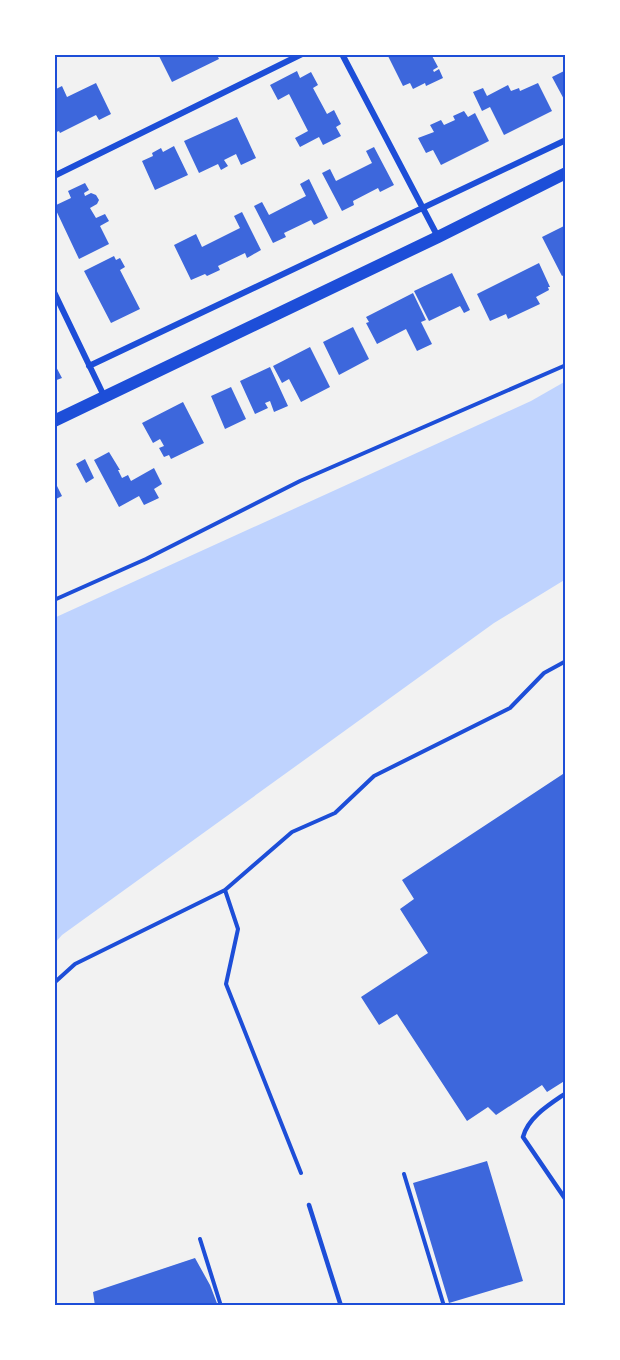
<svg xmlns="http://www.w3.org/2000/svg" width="620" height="1360" font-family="'Fira Sans',sans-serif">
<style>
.water{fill:#bfd3fe}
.building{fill:#3d67dc}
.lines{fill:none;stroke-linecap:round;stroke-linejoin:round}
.path{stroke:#1d4ed8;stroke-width:4}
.service{stroke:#1d4ed8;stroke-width:4.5}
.minor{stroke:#1d4ed8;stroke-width:6}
.secondary{stroke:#1d4ed8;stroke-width:12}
.neatline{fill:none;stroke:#1d4ed8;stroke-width:2}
</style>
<rect width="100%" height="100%" fill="#f2f2f2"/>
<path class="water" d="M566 381V579L494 623 62 935 54 944V618L531 401Z"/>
<path class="building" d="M158 54H225L218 57 219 59 172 82Z
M387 54H431L438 67 433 70 434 72 439 69 443 78 426 86 425 83 413 89 410 83 403 86Z
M566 70V103L552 77Z
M297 71 300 78 311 72 318 85 313 88 327 114 334 110 341 124 336 127 341 136 323 145 319 137 300 147 295 138 308 131 289 94 278 100 270 85Z
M96 83 111 114 99 120 96 115 60 133 59 131 54 133V90L62 86 67 97Z
M538 83 552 111 504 135 490 107 482 111 473 92 483 88 487 96 508 85 511 91 519 88 520 91Z
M464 111 468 117 475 113 489 141 441 165 433 150 426 153 418 138 434 132 430 125 441 120 444 125 455 120 453 116Z
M237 117 256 158 241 165 236 154 224 160 228 166 221 170 218 164 199 173 184 141Z
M174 146 188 175 155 190 142 161 153 156 152 153 161 148 163 152Z
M374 147 394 185 380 192 378 188 353 201 354 205 342 211 322 173 330 169 336 181 372 163 366 151Z
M309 179 328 218 314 225 311 220 284 233 286 237 273 243 254 206 262 202 269 215 306 196 300 184Z
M85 183 89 190 84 193 85 196 91 193 96 195 99 200 97 204 90 208 96 218 105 214 109 221 100 226 109 244 79 259 54 206 71 198 68 191Z
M242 212 261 250 247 258 245 253 218 266 220 270 207 276 205 274 191 280 174 245 196 234 202 247 240 228 234 216Z
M566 225V257H564L566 274 562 276 542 237Z
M114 256 116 260 120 258 125 267 120 270 140 309 111 323 84 271Z
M539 263 550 287H548L549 290 536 297 540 304 508 319 506 314 490 321 477 294Z
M452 273 470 310 464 313 460 306 429 321 414 291Z
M413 293 426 320 421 322 432 344 417 351 406 329 377 344 366 323 369 322 366 317Z
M353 327 369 359 339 375 323 342Z
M310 347 330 387 301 402 289 379 282 383 273 366Z
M54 363 62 378 54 381Z
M270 367 288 406 274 412 270 401 265 403 268 408 255 414 240 381Z
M231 387 246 419 225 429 211 396Z
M183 402 204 443 171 459 169 455 164 457 159 448 164 446 160 439 153 443 142 423Z
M109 452 120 470H118L122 478 128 475 131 481 154 468 162 484 154 489 159 498 144 505 139 496 119 507 94 460Z
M85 459 94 478 86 483 76 464Z
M54 480 62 496 54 500Z
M566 772V1080L547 1092 542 1085 496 1115 488 1107 467 1121 397 1014 379 1025 361 997 428 953 400 909 414 899 402 880Z
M487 1161 523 1281 449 1303 413 1183Z
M195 1258 210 1285 218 1306H95L93 1292Z"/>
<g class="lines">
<path class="path" d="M54 600 146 559 300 481 566 365
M225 890 238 929 226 984 301 1173
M54 983 75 964 225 890 292 832 335 813 374 776 510 708 544 673 566 661
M404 1174 444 1306
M200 1239 221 1306"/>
<path class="service" d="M566 1093C550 1104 528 1117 523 1137L566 1200
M309 1205 341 1306"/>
<path class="minor" d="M342 54 438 237
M54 176 302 54
M54 292 104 396
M89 366 566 140"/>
<path class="secondary" d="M54 421 438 237 566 173"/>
</g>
<rect width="620" height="1360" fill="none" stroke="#ffffff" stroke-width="111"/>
<rect x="56" y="56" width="508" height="1248" class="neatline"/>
</svg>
